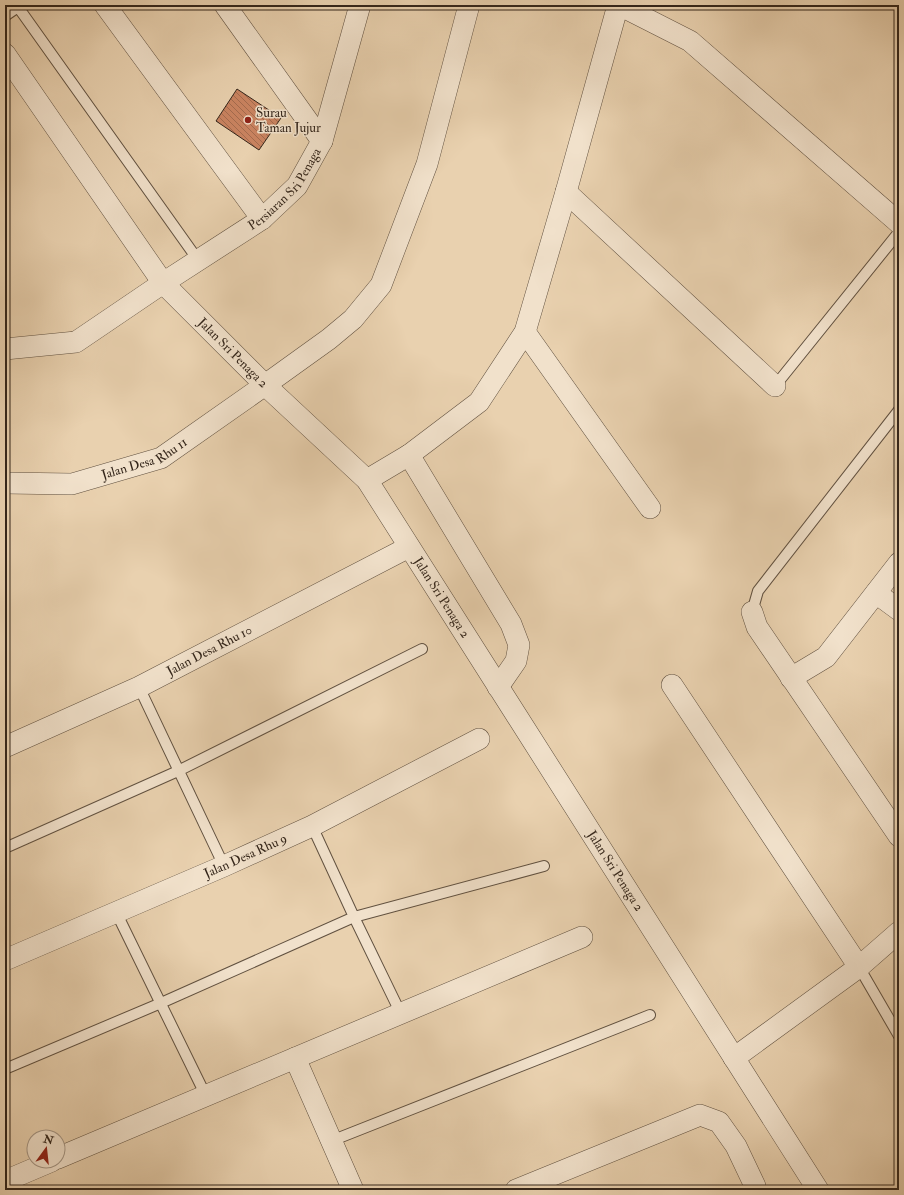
<svg xmlns="http://www.w3.org/2000/svg" width="904" height="1195" font-family="'IM FELL Double Pica',serif">
<style>
.building{fill:url(#building-back-hatch);stroke:#34261b}
.lines{fill:none;stroke-linecap:round;stroke-linejoin:round}
.lane-casing{stroke:#615140;stroke-width:12}
.street-casing{stroke:#615140;stroke-width:22}
.lane{stroke:#f1e1cb;stroke-width:10}
.street{stroke:#f1e1cb;stroke-width:21}
.poi-dot{fill:#8f2418;stroke:#f1e1cb;stroke-width:1.5}
.labels{text-anchor:middle;dominant-baseline:central;stroke-width:3;stroke-linejoin:round;paint-order:stroke}
.poi-label{font-size:13px;fill:#34261b;stroke:#f1e1cb;text-anchor:start}
.street-label{font-size:13px;fill:#34261b;stroke:#f1e1cb}
</style>
<defs>
<pattern id="building-back-hatch" width="6" height="6" patternUnits="userSpaceOnUse"><rect width="6" height="6" fill="#c98360"/><path d="M-1 5l2 2M0 0l6 6M5-1l2 2" fill="none" stroke="#a46b4e"/></pattern>
</defs>
<rect width="100%" height="100%" fill="#e9d1af"/>
<filter id="stains"><feTurbulence type="fractalNoise" baseFrequency=".005" numOctaves="4"/><feColorMatrix values="0 0 0 0 .2 0 0 0 0 .09 0 0 0 0 .02 0 0 0 .5 -.17"/></filter>
<radialGradient id="worn" r=".72"><stop offset=".6" stop-color="#630" stop-opacity="0"/><stop offset="1" stop-color="#630" stop-opacity=".3"/></radialGradient>
<path class="building" d="M237 89 281 118 259 150 216 121Z"/>
<g class="lines">
<defs>
<path id="lane" d="M21 5 18 7 198 260
M5 16 18 7
M775 386 899 232
M752 612 758 591 899 410
M139 687 224 866
M312 826 354 917 401 1014
M5 848 178 771 422 649
M116 912 206 1096
M859 967 899 1036
M5 1069 161 1003 354 917 544 866
M331 1141 650 1015"/>
<g id="street">
<path d="M105 5 262 219"/>
<path d="M225 5 322 141"/>
<path d="M619 5 690 41 899 223"/>
<path id="s1" d="M5 54 163 283 265 385 367 480 818 1190"/>
<path d="M566 192 775 386"/>
<path d="M525 332 650 508"/>
<path id="s2" d="M5 349 76 342 163 283 262 219 297 186 322 141 360 5"/>
<path d="M409 455 511 624 519 645 516 661 498 687"/>
<path d="M367 480 409 455 479 402 525 332 566 192 618 5"/>
<path id="s3" d="M5 483 72 484 161 458 265 385 329 339 353 319 381 285 427 164 469 5"/>
<path d="M876 593 899 610"/>
<path d="M752 612 757 627 899 836"/>
<path d="M791 678 826 657 899 563"/>
<path d="M672 685 859 967"/>
<path id="s4" d="M5 747 139 687 409 547"/>
<path id="s5" d="M5 960 224 866 312 826 479 739"/>
<path d="M295 1058 353 1190"/>
<path d="M734 1058 859 967 899 932"/>
<path d="M58 1158 582 937"/>
<path d="M5 1181 52 1161"/>
<path d="M516 1190 700 1115 719 1122 736 1146 755 1186"/>
</g>
</defs>
<use href="#lane" class="lane-casing"/>
<use href="#street" class="street-casing"/>
<use href="#lane" class="lane"/>
<use href="#street" class="street"/>
</g>
<circle class="poi-dot" cx="248" cy="120" r="4"/>
<g class="labels">
<g class="poi-label">
<text x="256" y="113">Surau<tspan x="256" dy="15">Taman Jujur</tspan></text>
</g>
<g class="street-label">
<text stroke="none"><textPath href="#s2" startOffset="332">Persiaran Sri Penaga</textPath></text>
<text stroke="none"><textPath href="#s1" startOffset="377">Jalan Sri Penaga 2</textPath></text>
<text stroke="none"><textPath href="#s3" startOffset="144">Jalan Desa Rhu 11</textPath></text>
<text stroke="none"><textPath href="#s1" startOffset="701">Jalan Sri Penaga 2</textPath></text>
<text stroke="none"><textPath href="#s4" startOffset="226">Jalan Desa Rhu 10</textPath></text>
<text stroke="none"><textPath href="#s5" startOffset="262">Jalan Desa Rhu 9</textPath></text>
<text stroke="none"><textPath href="#s1" startOffset="1025">Jalan Sri Penaga 2</textPath></text>
</g>
</g>
<rect width="904" height="1195" fill="none" stroke="#e9d1af" stroke-width="20"/>
<rect x="6" y="6" width="892" height="1183" fill="none" stroke="#34261b" stroke-width="2"/>
<rect x="10" y="10" width="884" height="1175" fill="none" stroke="#34261b"/>
<g transform="translate(46 1149) rotate(15)"><circle r="19" fill="#f1e1cb" stroke="#a59685"/>
<path d="M0-3L7 15L0 10L-7 15Z" fill="#8f2418"/>
<text y="-6" font-size="11" font-weight="bold" text-anchor="middle" fill="#34261b">N</text>
</g>
<rect width="100%" height="100%" filter="url(#stains)"/>
<rect width="100%" height="100%" fill="url(#worn)"/>
</svg>
